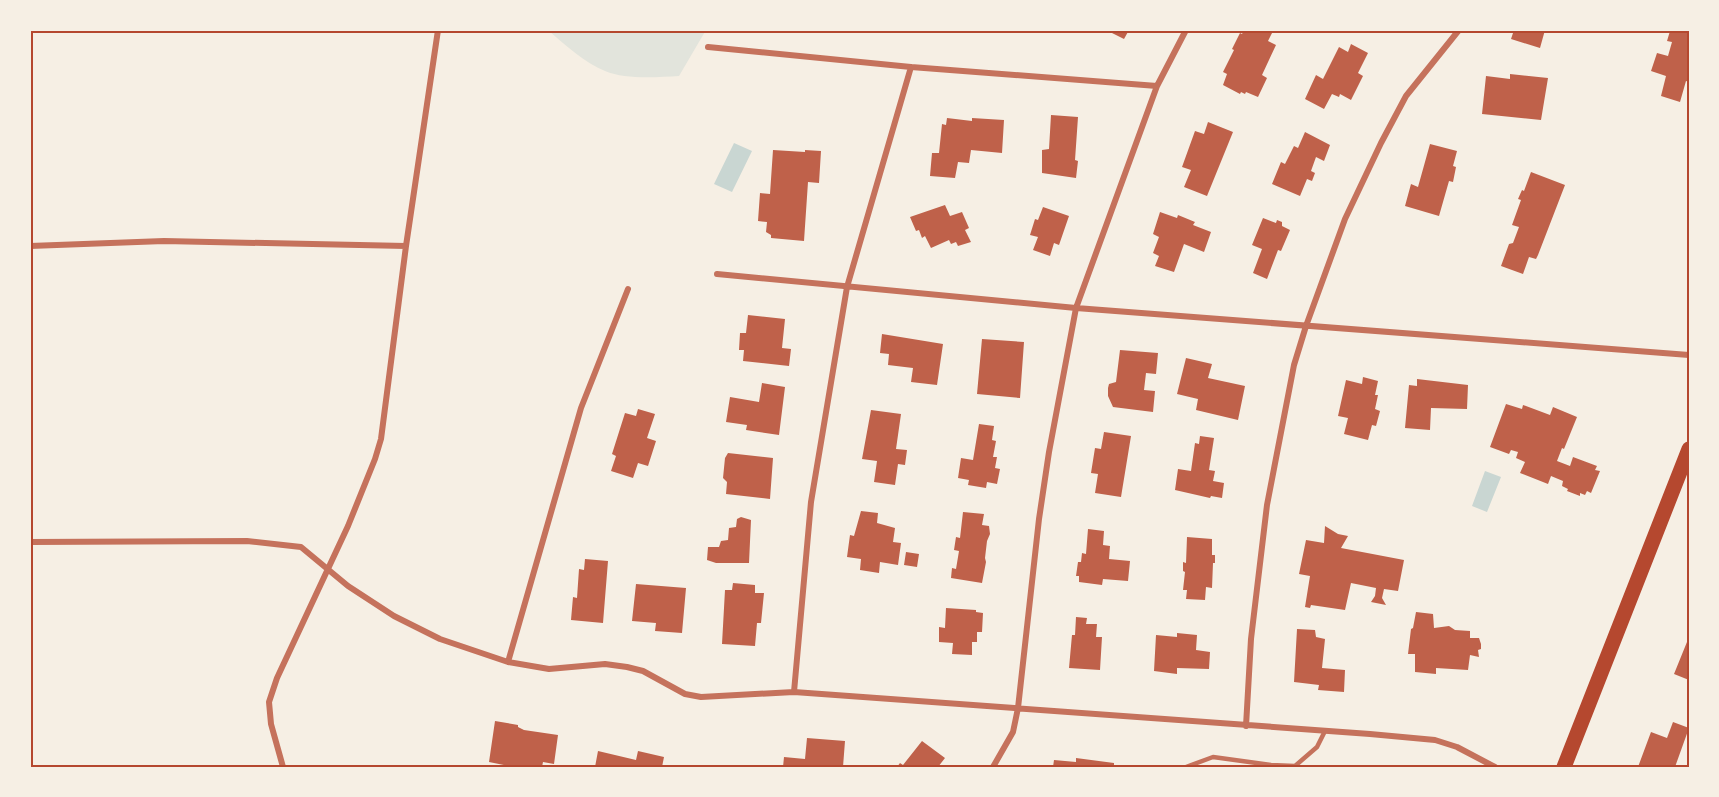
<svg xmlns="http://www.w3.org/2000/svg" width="1719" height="797" font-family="Montserrat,sans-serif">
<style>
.green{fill:#e2e4dc}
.water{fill:#c9d6d2}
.building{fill:#bf614a}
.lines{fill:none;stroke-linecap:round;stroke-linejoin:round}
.service{stroke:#c5725c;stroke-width:4.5}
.minor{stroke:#c5725c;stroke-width:6}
.primary{stroke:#b5482f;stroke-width:15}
.neatline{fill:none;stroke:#b5482f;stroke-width:2}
</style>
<rect width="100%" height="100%" fill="#f6efe4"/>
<path class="green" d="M548 30H706L679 76C658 77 626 80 605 71 585 63 564 44 548 30Z"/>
<path class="water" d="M734 143 752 151 732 192 714 184Z
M1485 471 1501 477 1487 512 1472 506Z"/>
<path class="building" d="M1106 30H1129L1124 39Z
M1244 30 1273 31 1268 41 1276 45 1262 75 1267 78 1258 97 1246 92 1245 94 1241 92 1240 94 1223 85 1227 74 1223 72 1234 50 1232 49 1240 33 1242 34Z
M1514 30H1545L1540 48 1511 39Z
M1675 30H1689V82L1686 81 1680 102 1661 96 1666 76 1651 71 1657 53 1668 56 1672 42 1667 41 1670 31 1674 32Z
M1351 44 1368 53 1358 73 1363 76 1351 100 1340 94 1339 97 1332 94 1324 109 1305 99 1316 75 1323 79 1339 47 1348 52Z
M1510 74 1548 78 1541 120 1482 114 1486 76 1510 79Z
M1051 115 1078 117 1075 160 1078 161 1076 178 1042 173V150L1049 149Z
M947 118 972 121V118L1004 120 1002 153 971 150 969 163 958 162 955 178 930 176 932 153H939L942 124 946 125Z
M1208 122 1233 132 1207 196 1184 187 1191 170 1182 167 1195 131 1204 134Z
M1305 132 1330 145 1324 161 1316 157 1311 171 1315 173 1312 181 1307 179 1300 196 1272 184 1281 162 1285 164 1294 146 1298 148Z
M1430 144 1457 151 1453 166 1456 167 1453 182 1449 181 1439 216 1405 206 1411 184 1418 187Z
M773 150 805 152V150L821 151 819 183 808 182 804 241 771 238V235L766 232 767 222 758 221 760 193 770 194Z
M1531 172 1565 185 1538 255 1536 259 1529 257 1523 274 1501 266 1509 244 1513 243 1519 227 1512 225 1521 200 1518 199 1522 190 1524 191Z
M945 205 950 216 962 212 969 228 965 230 971 242 958 246 956 242 951 244 949 240 931 248 925 236 922 238 919 230 916 231 910 217Z
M1043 207 1069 216 1059 245 1054 243 1050 256 1033 250 1038 237 1030 235 1035 219 1038 220Z
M1160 212 1177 218 1178 215 1195 222 1193 225 1211 232 1204 252 1184 244 1174 272 1155 266 1159 256 1153 253 1159 237 1153 234Z
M1263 218 1276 223 1277 220 1282 222V226L1290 230 1281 251 1278 250 1267 279 1253 273 1262 249 1252 245Z
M748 315 785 319 782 348 791 349 789 366 743 361 744 350H739L740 333H746Z
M882 334 943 344 937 385 911 382 913 368 888 365 889 354 880 353Z
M982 339 1024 342 1020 398 977 394Z
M1120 350 1158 353 1156 374 1146 373 1144 390 1155 391 1153 412 1113 407 1108 396V388L1109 384 1116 382Z
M1186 358 1212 364 1208 378 1245 386 1238 420 1196 410 1198 399 1177 394Z
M1363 377 1378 381 1375 395H1378L1375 409 1380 411 1376 426 1372 425 1368 440 1344 434 1348 418 1338 416 1346 380 1362 384Z
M1417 379 1468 385 1467 409 1431 408 1430 430 1405 428 1409 385 1417 386Z
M762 383 785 387 779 435 746 430 747 425 726 422 730 397 759 402Z
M1506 404 1522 409 1523 405 1550 415 1553 407 1577 417 1564 449 1562 448 1557 461 1570 466 1573 457 1597 466 1595 470 1600 471 1591 493 1587 491 1585 495 1580 493V496L1567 491 1568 489 1562 486 1563 481 1551 476 1548 484 1520 473 1525 462 1516 458 1518 452 1511 450 1509 454 1490 447Z
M638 409 655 414 647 438 656 441 648 466 638 463 633 478 611 471 616 456 612 454 625 413 636 416Z
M871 410 901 414 896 449 907 450 905 465 898 464 895 485 874 482 877 461 862 459Z
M979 424 994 426 992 440 996 441 993 457H997L995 468 1000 469 997 484 987 482 986 488 968 485 969 480 958 478 961 458 973 460Z
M1104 432 1131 436 1121 497 1095 493 1098 474 1091 473 1095 448 1101 449Z
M1200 436 1214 438 1209 470 1215 471 1213 481 1224 483 1222 498 1211 496 1210 498 1175 490 1178 469 1191 471 1195 443 1199 444Z
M728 453 773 458 770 499 726 494 727 482 723 478 725 458Z
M861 511 878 513 877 523 895 528 893 542 901 543 898 565 880 562 879 573 860 570 861 559 847 557 850 535 854 536Z
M963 512 984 514 982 525 989 526 990 534 987 541 985 558 986 562 982 583 951 578 952 568 956 569 959 551 954 550 956 537 960 538Z
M741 517 751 520 749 563H716L707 560 708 547H719L721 541 728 540 729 528 736 527 737 519Z
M1325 526 1338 534 1348 536 1341 548 1404 560 1398 591 1384 589 1382 598 1386 605 1371 602 1375 596 1376 588 1351 583 1345 610 1311 605 1310 608 1305 607 1310 576 1299 574 1306 540 1324 543Z
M1088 529 1104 531 1103 545 1110 546 1109 559 1130 561 1128 581 1103 579 1102 585 1079 582V576H1076L1078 562H1081L1082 553 1086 554Z
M1187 537 1212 539V555H1215V563H1213L1212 588 1206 587 1205 600 1186 599 1187 590H1183L1185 572 1183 571V562L1186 563Z
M906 552 919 554 917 567 904 565Z
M585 559 608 561 603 623 571 620 573 597 577 598 579 569 584 570Z
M733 583 755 585V593H764L761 623H757L755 646 722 644 725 590H732Z
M636 584 686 588 682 633 655 631 656 623 632 621Z
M946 608 976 610V612L983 613 982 632H977V642H972V655L952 654 953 643 939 642V627L945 628Z
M1416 612 1433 614 1434 628 1449 626 1455 630 1470 631V638H1479L1481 644V649L1478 650 1479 657 1470 655 1468 670 1436 668V674L1415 672V654H1408L1411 629 1413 628Z
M1076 617 1087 618 1086 624H1097L1096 637H1102L1100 670 1069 668 1072 635H1075Z
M1297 629 1315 630 1316 637 1325 639 1322 668 1345 670 1344 692 1318 690 1319 685 1294 682Z
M1177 633 1197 635 1196 650 1210 652 1209 669 1177 668V674L1154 671 1156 635 1177 637Z
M1689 637V680L1674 674Z
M495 721 518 725V727L524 730 558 735 554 764 543 762 542 767H514L489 762Z
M1673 722 1689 728 1675 767H1638L1651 732 1667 738Z
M807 738 845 741 843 767H783L784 757 805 759Z
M922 741 945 758 938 767H897L900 763 903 765Z
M598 751 636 760 638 751 664 757 662 767H595Z
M1076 758 1114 763V767H1053L1054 760 1076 762Z"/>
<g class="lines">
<path class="service" d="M1186 767 1213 757 1271 765 1295 766 1317 747 1325 731"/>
<path class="minor" d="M708 47 911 67 1157 86
M30 246 164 241 406 246
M717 274 1076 308 1689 355
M30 542 247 541 301 547 348 586 394 616 440 639 508 662 549 669 605 664 627 667 643 671 685 694 701 697 794 692 1370 734 1435 740 1457 747 1495 767
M508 662 581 408 628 289
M794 692 811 502 847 287 911 67
M1246 726 1251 639 1267 505 1294 365 1306 326 1345 219 1381 143 1406 96 1459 30
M283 767 271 724 269 702 277 678 348 526 375 459 381 439 406 246 438 30
M993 767 1013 732 1018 708 1039 519 1049 452 1076 308 1157 86 1186 30"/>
<path class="primary" d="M1564 767 1689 449"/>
</g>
<rect width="1719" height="797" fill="none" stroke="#f6efe4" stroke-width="63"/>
<rect x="32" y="32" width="1656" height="734" class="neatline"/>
</svg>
